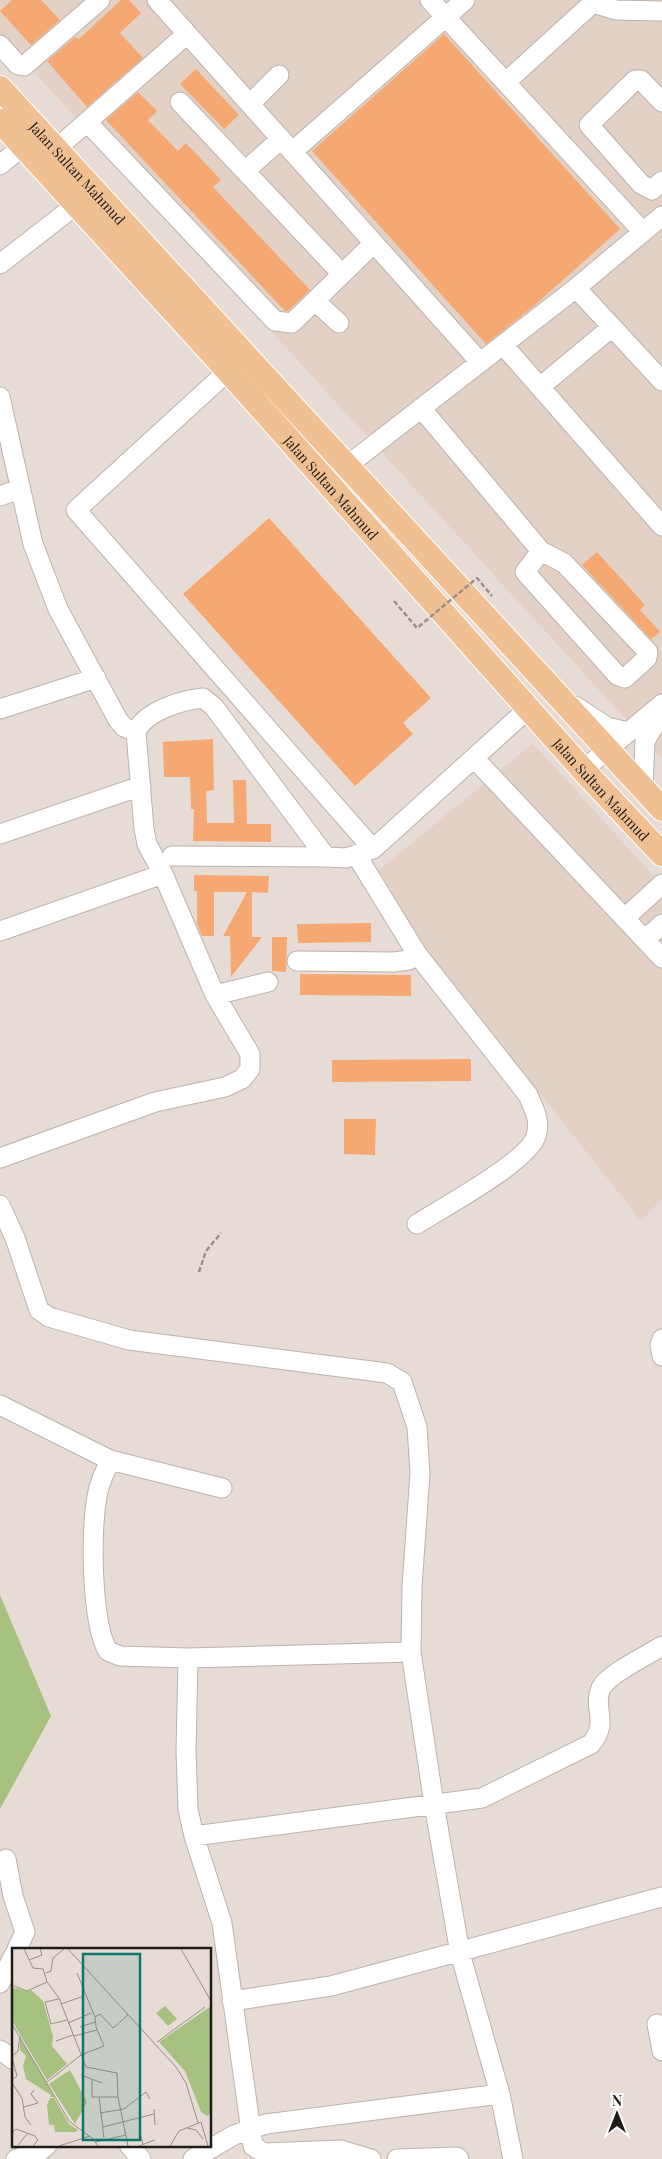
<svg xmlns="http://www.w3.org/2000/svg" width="662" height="2159" font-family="'Playfair Display',serif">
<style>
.built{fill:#e3d1c5}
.green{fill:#a7c180}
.building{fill:#f5a871}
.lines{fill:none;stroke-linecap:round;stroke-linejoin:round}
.minor-casing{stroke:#bcb2ab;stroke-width:21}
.major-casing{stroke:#fff;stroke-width:26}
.path{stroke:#99918c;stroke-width:2.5;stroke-dasharray:5 2.5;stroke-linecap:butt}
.minor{stroke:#fff;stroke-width:19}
.major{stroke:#f0bf92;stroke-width:24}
.path-bridge{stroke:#99918c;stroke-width:2.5;stroke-dasharray:5 2.5;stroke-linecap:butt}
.labels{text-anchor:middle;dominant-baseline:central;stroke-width:4;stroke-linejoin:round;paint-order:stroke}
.street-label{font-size:14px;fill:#1f1b19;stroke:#fff}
.inset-road{fill:none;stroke:#978f8a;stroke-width:1}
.view{fill:#0f766e;fill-opacity:0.15;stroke:#0f766e;stroke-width:2.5}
.inset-edge{fill:none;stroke:#1f1b19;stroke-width:2.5}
</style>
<rect width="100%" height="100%" fill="#e7dcd5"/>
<path class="built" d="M0 0H662V759L0 35Z
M533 743 662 885V1199L641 1221 404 921 372 876Z"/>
<path class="green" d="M0 1595 51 1716 0 1809Z"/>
<path class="building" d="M12 0H41L60 20 31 45 0 11Z
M121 0H129L141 13 120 33 143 58 87 107 47 61 75 37 79 39Z
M444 34 620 229 535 305 486 344 312 151Z
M196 69 239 115 224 129 180 84Z
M138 92 157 111 148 120 178 151 186 143 221 180 213 187 310 290 288 311H285L106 120Z
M269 518 431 698 403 723 413 734 355 786 183 594Z
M597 552 645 605 640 610 660 632 651 639 582 565Z
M213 739 214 790 206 791 207 823H234L233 780H246L247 824H271V842L193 841 194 809H191L190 777H164L163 742Z
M194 875 269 876 268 893 252 892V937H262L231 977 230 936H223L247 892H214V936H202L197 924V891H194Z
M371 923V942L298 943 297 924Z
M272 937H287L286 972 272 971Z
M300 974 411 975V996L300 995Z
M471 1059V1081L332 1082V1060Z
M344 1119H376L375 1155 344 1154Z"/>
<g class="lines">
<defs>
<path id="minor" d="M157 0 480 362
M430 0 643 232
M593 3 616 10 662 11
M0 45 18 65 24 66 100 0
M506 82 596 0
M180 102 342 274
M662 102 641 80H635L589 125 641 184 652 190 662 181
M250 104 279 75
M87 122 275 321 292 323 374 243
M56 149 187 34
M292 152 465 0
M0 165 23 146
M245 171 281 139
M0 264 76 205
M576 288 662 381
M315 301 339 323
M503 345 662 526
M228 371 76 510 373 849
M540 387 612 327
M0 397 33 544 58 609 118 720 124 727 136 732
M421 408 541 551 564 563 648 652 647 658 625 678 617 675 525 572 541 551
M348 465 576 288 662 216
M0 496 19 489
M575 706 607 727 628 732
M0 709 96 678
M474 758 662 958
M583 770 662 704
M643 788 645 741 662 713
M0 834 141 786
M172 856 326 857
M357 856 417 954 528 1095C534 1109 541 1121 536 1136 529 1161 442 1208 417 1224
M626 917 662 884
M0 931 163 874
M646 939 662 924
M297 961 394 962 409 960 417 954
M215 995 268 982
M0 1158 155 1102 225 1087 242 1079 250 1069V1054L215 995 163 874 147 844 144 829 136 732C145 711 182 700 203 698L214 707 326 857 346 858 373 849 528 709
M0 1205 15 1238 39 1310 49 1317 129 1340 387 1373 402 1382 417 1427 420 1473 412 1587 411 1652
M662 1339 660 1345 662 1356
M0 1405 110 1460 222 1488
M110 1460C106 1470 100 1481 98 1492 90 1525 91 1623 108 1651L120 1656 188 1658 411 1652 434 1804 460 1953 500 2094 513 2159
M188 1658 186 1751 188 1809 194 1836 222 1923 253 2146 264 2153 341 2150 371 2159
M194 1836 482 1798 591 1744C610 1721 592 1709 601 1688 608 1674 648 1655 662 1646
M6 1859 13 1896 25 1932 17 1949
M0 1983 14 1955
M232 2001 331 1986 662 1897
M657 2024 662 2051
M0 2050 14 2060
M129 2145 141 2159
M16 2159 39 2152 47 2145
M193 2159 234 2135 266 2124 500 2094
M397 2159 457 2157 459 2159"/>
<g id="major">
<path id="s1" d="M0 88 662 809"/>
<path id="s2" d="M0 121 228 371 583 770 662 854"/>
</g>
</defs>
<use href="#minor" class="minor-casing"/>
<use href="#major" class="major-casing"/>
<path class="path" d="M199 1272 206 1251 221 1233"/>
<use href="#minor" class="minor"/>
<use href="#major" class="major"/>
<path class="path-bridge" d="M394 601 417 628 477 578 492 596"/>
</g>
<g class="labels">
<g class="street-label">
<text stroke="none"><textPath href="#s1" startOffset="115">Jalan Sultan Mahmud</textPath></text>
<text stroke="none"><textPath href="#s2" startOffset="494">Jalan Sultan Mahmud</textPath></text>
<text stroke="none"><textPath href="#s2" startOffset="899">Jalan Sultan Mahmud</textPath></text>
</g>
</g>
<g transform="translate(12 1948)">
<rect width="199" height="199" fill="#e7dcd5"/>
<path d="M3 40 13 43 19 42 31 53 41 88 40 98 55 116 35 132 0 73V41ZM153 58 165 71 156 78 144 65ZM199 58V166L195 168 189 164 173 123 147 94ZM8 90 43 149H38L39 147 14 131 11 118 14 108 8 102ZM58 122 75 154 63 176 37 136ZM38 150H42L57 176 66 182 64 184H43L42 177H37L35 157Z" fill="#a7c180"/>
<path class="inset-road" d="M12 1 21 20 31 21 35 34 47 50 74 119 105 125 106 149M56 1 164 119 174 135 186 175M169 1 199 53M17 12 30 7 28 1M34 25 39 23 41 10 52 1M65 25 83 69M2 38 15 43 35 34M47 51 33 54 39 76 55 72M49 56 72 48M56 75 79 65M0 76 57 173 81 191 86 198M68 79 83 74M62 88 85 82M44 93 61 87M145 94 193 59M0 108 6 103 8 88M0 110 5 128 0 132M69 127 90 135M80 132V149H106L116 198M35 134 69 107 92 98 84 79 83 69 88 66 101 80 116 67M0 135 10 150 13 169 19 177M87 149 92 190M12 159 26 155 19 146 22 142M142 161 143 177M88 165 112 161 134 144 138 151M91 179 142 166M175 180 184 182 191 191M127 181 131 196M0 185 4 181 23 188 26 192 21 198M84 194 114 187M6 197 16 185M47 198 78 188M127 198 143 192M158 198 167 183 189 174 196 198"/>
<path class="view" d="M71 6H128V192H71Z"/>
<rect width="199" height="199" class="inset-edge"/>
</g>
<g transform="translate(617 2114)" stroke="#ffffff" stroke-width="4" paint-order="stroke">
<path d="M0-4L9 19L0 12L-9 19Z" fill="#1f1b19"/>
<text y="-8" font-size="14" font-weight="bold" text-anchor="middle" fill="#1f1b19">N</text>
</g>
</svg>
